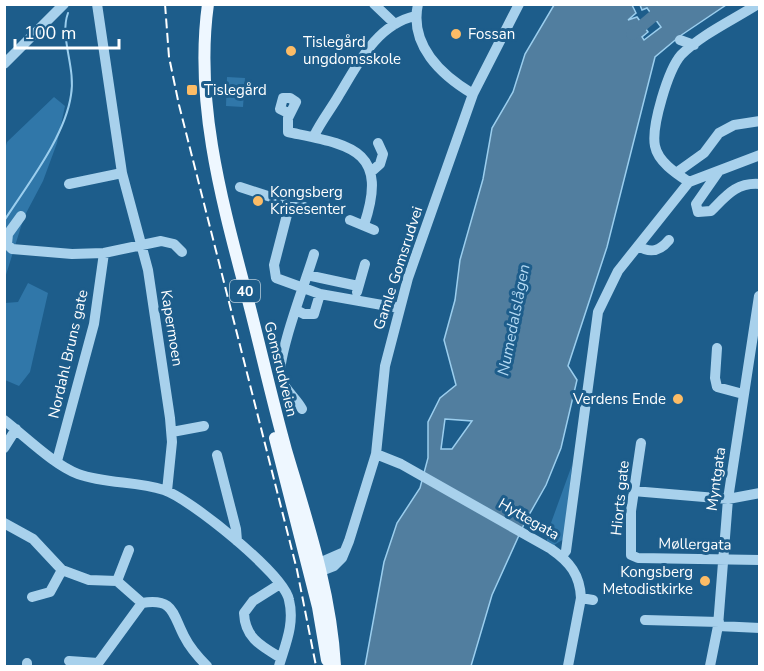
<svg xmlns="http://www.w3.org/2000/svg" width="764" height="671" font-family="'Nunito Sans',sans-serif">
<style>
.green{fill:#3077a9}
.water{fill:#517e9f;stroke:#9bceee;stroke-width:1.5;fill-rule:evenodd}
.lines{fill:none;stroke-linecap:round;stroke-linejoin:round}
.stream{stroke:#9bceee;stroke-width:2}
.river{stroke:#517e9f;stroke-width:12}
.minor{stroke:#a8d1ec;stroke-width:10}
.major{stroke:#eef7ff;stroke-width:12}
.rail{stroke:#fff;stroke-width:2;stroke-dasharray:10 4.5;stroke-linecap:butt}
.poi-dot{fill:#fcbc66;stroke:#1d5d8b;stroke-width:2}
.labels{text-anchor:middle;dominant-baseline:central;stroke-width:6;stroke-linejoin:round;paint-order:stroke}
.shield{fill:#1d5d8b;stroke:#bbcedc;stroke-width:1.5}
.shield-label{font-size:14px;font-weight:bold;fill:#fff}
.poi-label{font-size:15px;fill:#fff;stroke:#1d5d8b;text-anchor:start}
.street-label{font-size:15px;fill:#fff;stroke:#1d5d8b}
.water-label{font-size:16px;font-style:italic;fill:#b4daf4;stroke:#1d5d8b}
</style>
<rect width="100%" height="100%" fill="#1d5d8b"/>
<path class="green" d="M227 77 245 78 243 107 226 106Z
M54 97 65 106 57 143 43 181 24 217 5 278V149L7 142Z
M28 283 48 293 30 372 19 386 5 380V303L18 302Z
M572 465 564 539 554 545 547 541V534Z"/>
<path class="water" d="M554 5H632L636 13 628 20 637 17 648 32 642 37 644 40 661 27 647 8 642 10 640 5H726L680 36 655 57 607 247 568 366 577 380 561 448 546 485 525 522 492 595 471 666H365L384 562 397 523 420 488 428 458V422L440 398 456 385 444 340 455 300 460 260 483 179 492 128 513 92 525 54ZM445 419 472 421 452 449H441Z"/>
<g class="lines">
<path class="stream" d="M4 221C27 185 65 137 71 95 76 67 59 37 68 13"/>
<path class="river" d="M632 34 668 4"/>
<path class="minor" d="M97 4 122 173 148 270 170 418 172 442 167 491
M374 4 395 24
M418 4C409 45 441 75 473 94
M680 40 694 45
M4 64 64 4
M290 114 280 109 283 98H290L296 102 288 118V132C349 145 390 148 364 225
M314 136C321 121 331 109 339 95 358 64 376 25 415 16
M719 171 696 204 698 212 711 211C726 196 736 182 760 184
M371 172 380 164 383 154 378 143
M676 173 704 153 719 133 734 125 760 121
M689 182 760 155
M69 184 122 173
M240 187 274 198 289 207 274 265 276 278 320 294 399 308
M289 207H304
M21 216 8 234 7 244 12 249 72 254 104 253 161 241 174 244 182 252
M350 220 374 230
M638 246C651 254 660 251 669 240
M307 275 358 286
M357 292 365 264
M296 310 304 314H314L320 294
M717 348 715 378 717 387 743 394
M302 409C297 399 285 390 281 379 275 360 307 278 314 254
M4 420C26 437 54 465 78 474 106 484 136 481 164 490 189 498 284 574 289 600 295 624 285 645 279 666
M172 432 204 426
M641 443 631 511V555L638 558 760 560
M4 448 16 429
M376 454 401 464 551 549C570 562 580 575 581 598L568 666
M217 455 236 529 237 541
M57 461 94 324 104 253
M633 491 728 499 760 493
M4 523 33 539 62 570 89 580 117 581 142 603
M562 556 566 551 598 312 618 271 689 182C677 174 658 162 655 146 651 127 668 70 681 55 702 34 733 20 758 4
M312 566 344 552
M314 570 321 571 334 566 342 558 349 541 376 454 385 366 408 278 473 94 519 4
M117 581 129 550
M280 584 253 601 244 613C245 638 261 646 281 658
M32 597 50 592 62 570
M581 598 593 600
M645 620 719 622
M718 626 760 628
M69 661 98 663
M27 666V663
M96 666 142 603C174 598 172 613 184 636 190 648 198 657 207 666
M710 666 718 626 728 499 759 296"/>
<path class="major" d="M208 4C194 104 223 205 248 300 261 350 272 400 286 450 307 521 331 592 335 666
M275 438 318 607 327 660"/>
<path class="rail" d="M165 4 169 57 179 105 297 570 316 666"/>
</g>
<g class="poi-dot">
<circle cx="456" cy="34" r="6"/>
<circle cx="291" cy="51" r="6"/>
<rect x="186" y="84" width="12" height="12" rx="3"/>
<circle cx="258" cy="201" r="6"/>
<circle cx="678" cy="399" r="6"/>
<circle cx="705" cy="581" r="6"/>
</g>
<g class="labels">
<rect class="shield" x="230" y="280" width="30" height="22" rx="4.5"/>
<g class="shield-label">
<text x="245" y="291">40</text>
</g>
<g class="poi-label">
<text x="468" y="34">Fossan</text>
<text x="303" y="42">Tislegård<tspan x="303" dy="17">ungdomsskole</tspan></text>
<text x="204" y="90">Tislegård</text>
<text x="270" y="192">Kongsberg<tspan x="270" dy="17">Krisesenter</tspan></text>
<text x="666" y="399" text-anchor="end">Verdens Ende</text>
<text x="693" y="572" text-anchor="end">Kongsberg<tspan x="693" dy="17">Metodistkirke</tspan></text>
</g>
<g class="street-label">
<text transform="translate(398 268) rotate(-72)">Gamle Gomsrudvei</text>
<text transform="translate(172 328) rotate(81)">Kapermoen</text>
<text transform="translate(68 354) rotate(-77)">Nordahl Bruns gate</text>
<text transform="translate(281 369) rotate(76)">Gomsrudveien</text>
<text transform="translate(716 479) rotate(-82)">Myntgata</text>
<text transform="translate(620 498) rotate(-84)">Hiorts gate</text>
<text transform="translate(529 519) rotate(30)">Hyttegata</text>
<text transform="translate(695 544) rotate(1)">Møllergata</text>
</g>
<g class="water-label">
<text transform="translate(514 320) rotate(-79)">Numedalslågen</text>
</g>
</g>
<rect width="764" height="671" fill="none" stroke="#ffffff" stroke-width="12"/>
<path d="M15 39v9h104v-9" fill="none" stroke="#ffffff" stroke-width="3"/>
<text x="24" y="39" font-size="18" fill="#ffffff" stroke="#1d5d8b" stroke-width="4.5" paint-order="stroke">100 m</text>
</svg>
